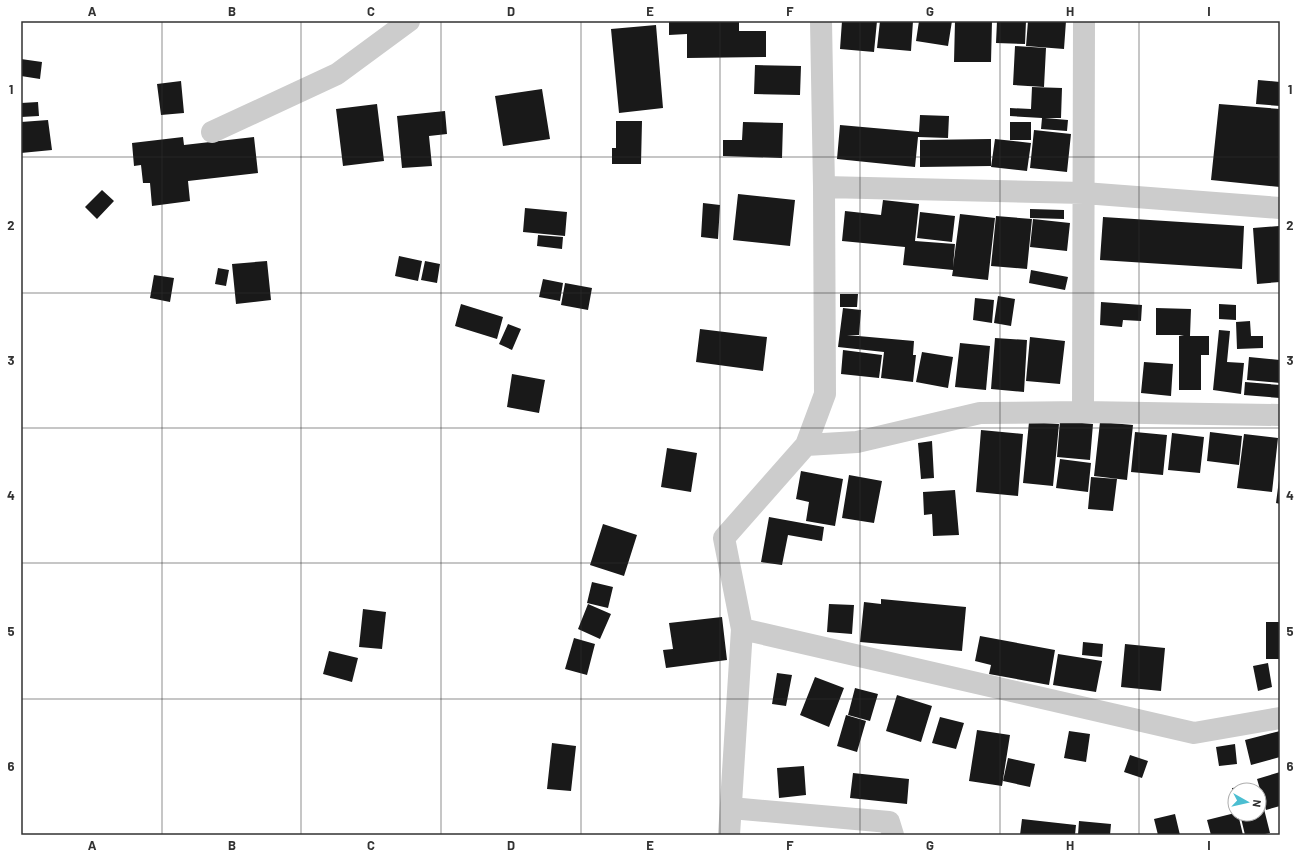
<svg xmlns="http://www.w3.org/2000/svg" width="1301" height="856" font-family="Barlow,sans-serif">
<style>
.building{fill:#191919}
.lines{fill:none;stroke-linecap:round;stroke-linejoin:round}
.street{stroke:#ccc;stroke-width:22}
.grid{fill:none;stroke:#323232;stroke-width:1;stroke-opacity:0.55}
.neatline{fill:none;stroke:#323232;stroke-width:1.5}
.grid-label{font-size:13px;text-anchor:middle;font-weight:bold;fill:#323232}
</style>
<rect width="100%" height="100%" fill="#fff"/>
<path class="building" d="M669 21H739V31H766V57L687 58V34L669 35Z
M842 21H877L874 52 840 49Z
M880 21H913L911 51 877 48Z
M919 21H952L948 46 916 41Z
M955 21H992L991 62H954Z
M997 21H1026L1025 44 996 43Z
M1028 21H1066L1064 49 1026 46Z
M656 25 663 108 619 113 611 29Z
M1015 46 1046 48 1044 87 1013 85Z
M21 59 42 62 40 79 21 76Z
M755 65 801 66 800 95 754 94Z
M1258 80 1280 82V106L1256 104Z
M181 81 184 113 161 115 157 84Z
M1032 87 1062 88 1061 118H1045L1068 120 1067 131 1041 129 1042 118 1010 116V108L1031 109Z
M542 89 550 139 503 146 495 96Z
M38 102 39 116 21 117V103Z
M377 104 384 161 343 166 336 109Z
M1219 104 1280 109V187L1211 180Z
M445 111 447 134 429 136 432 166 402 168 397 116Z
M920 115 949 116 948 138 918 137 915 167 837 159 840 125 919 132Z
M48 120 52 150 21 153V122Z
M616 121H642L641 164H612V148H616Z
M743 122 783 123 782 158 723 156V140H742Z
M1010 122H1031V140H1010Z
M1034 130 1071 134 1067 172 1030 168Z
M183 137 184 145 254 137 258 173 188 181 190 201 152 206 150 183H143L141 165 134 166 132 143Z
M991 139V166L920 167V140Z
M995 139 1031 143 1027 171 991 167Z
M102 190 114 201 97 219 85 207Z
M738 194 795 200 790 246 733 240Z
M883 200 919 204 915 241 955 244 953 267 960 214 995 218 988 280 952 276 953 270 903 265 905 247 842 241 845 211 881 215Z
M703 203 720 205 718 239 701 237Z
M525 208 567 212 565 236 523 232Z
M1030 209 1064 210V219L1030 218Z
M920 212 955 216 952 242 917 238Z
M996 216 1032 219 1027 269 991 266Z
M1103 217 1244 226 1242 269 1100 260Z
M1033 219 1070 223 1067 251 1030 247Z
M1279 226 1280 282 1257 284 1253 228Z
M538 235 563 237 562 249 537 246Z
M399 256 422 261 418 281 395 276Z
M267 261 271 300 236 304 232 264Z
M425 261 440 264 437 283 421 280Z
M218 268 229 270 226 286 215 284Z
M1031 270 1068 277 1065 290 1029 283Z
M154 275 174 278 170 302 150 298Z
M543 279 563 283 560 301 539 297Z
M565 283 592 288 588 310 561 305Z
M840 294H858L857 307H840Z
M998 296 1015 299 1011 326 994 323Z
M975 298 994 300 992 323 973 320Z
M1101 302 1142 305 1141 321 1123 320 1122 327 1100 325Z
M461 304 503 317 497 339 455 326Z
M1219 304 1236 305V320L1219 319Z
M843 308 861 310 859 335H847L914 341 913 355H916L913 382 881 378 884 352 838 347Z
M1156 308 1191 309 1190 336H1209V355H1201V390H1179V336L1184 335H1156Z
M1250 321 1251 336H1263V348L1237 349 1236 322Z
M508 324 521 329 512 350 499 344Z
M700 329 767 337 763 371 696 362Z
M1219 330 1230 331 1227 362 1244 363 1241 394 1213 390Z
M1030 337 1065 341 1060 384 1026 381Z
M995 338 1027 340 1024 392 991 389Z
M960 343 990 346 986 390 955 387Z
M843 350 882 355 879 378 841 374Z
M922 352 953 357 948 388 916 382Z
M1249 357 1280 360V383L1247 380Z
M1144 362 1173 364 1171 396 1141 393Z
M512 374 545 380 539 413 507 407Z
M1245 382 1280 385V398L1244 395Z
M1060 421 1093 424 1090 460 1057 457Z
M1029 422 1059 424 1053 486 1023 483Z
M1100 422 1133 425 1127 480 1094 476Z
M981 430 1023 434 1018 496 976 492Z
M1135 432 1167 435 1163 475 1131 472Z
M1210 432 1242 436 1239 465 1207 461Z
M1172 433 1204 437 1200 473 1168 470Z
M1244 434 1278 438 1272 492 1237 488Z
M932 441 934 478 921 479 918 443Z
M667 448 697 453 691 492 661 487Z
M1060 459 1091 463 1088 492 1056 488Z
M801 471 843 479 835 526 806 521 809 502 796 499Z
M849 475 882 481 874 523 842 518Z
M1091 477 1117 479 1113 511 1088 509Z
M1279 480H1280V504L1276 503Z
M955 490 959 535 933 536 932 514 924 515 923 492Z
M769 517 824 527 822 541 788 535 782 565 761 562Z
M603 524 637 535 624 576 590 565Z
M592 582 613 587 608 608 587 603Z
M881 599 966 607 962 651 860 642 864 602 881 604Z
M588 604 611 614 600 639 578 629Z
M829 604 854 605 852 634 827 632Z
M363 609 386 612 382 649 359 647Z
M722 617 727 660 666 668 663 650 673 649 669 623Z
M1266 622H1280V659H1266Z
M980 636 1055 650 1049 685 989 674 991 665 975 661Z
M574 638 595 644 587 675 565 669Z
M1083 642 1103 644 1102 657 1082 655Z
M1125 644 1165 648 1161 691 1121 687Z
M329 651 358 658 352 682 323 674Z
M1058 654 1102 661 1096 692 1053 685Z
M1268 663 1272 687 1258 691 1253 666Z
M777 673 792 675 786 706 772 704Z
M815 677 844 688 829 727 800 715Z
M855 688 878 694 870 721 848 715Z
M897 695 932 706 921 742 886 731Z
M846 715 866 721 857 752 837 746Z
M940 717 964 723 956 749 932 743Z
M977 730 1010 735 1002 786 969 781Z
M1069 731 1090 734 1086 762 1064 758Z
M1280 731V757L1251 765 1245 740Z
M552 743 576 746 571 791 547 789Z
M1235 744 1237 764 1219 766 1216 747Z
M1130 755 1148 761 1142 778 1124 772Z
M1008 758 1035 764 1030 787 1003 781Z
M804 766 806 795 779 798 777 768Z
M1280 772V806L1266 810 1257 779Z
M853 773 909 779 907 804 850 798Z
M1255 786V790H1235V808H1234L1232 788Z
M1264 809 1270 833 1260 835H1245L1240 814H1259V810Z
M1235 813V814H1238L1243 835H1211L1207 820Z
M1175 814 1180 835H1158L1154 819Z
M1022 819 1076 825 1075 835H1020Z
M1079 821 1111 824 1110 835H1078Z"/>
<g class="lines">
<path class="street" d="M212 132 337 74 409 21
M824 187 1084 193 1280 208
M1083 412 1084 21
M806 445 857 442 980 413 1083 412 1280 415
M742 629 1194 733 1280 718
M731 808 889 822 893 835
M729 835 742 629 724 538 806 445 825 394 824 187 821 21"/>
</g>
<path class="grid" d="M162 21V835M301 21V835M441 21V835M581 21V835M720 21V835M860 21V835M1000 21V835M1139 21V835M21 157H1280M21 293H1280M21 428H1280M21 563H1280M21 699H1280"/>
<rect width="1301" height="856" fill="none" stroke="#ffffff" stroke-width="44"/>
<g transform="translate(1247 802) rotate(98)"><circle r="19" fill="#ffffff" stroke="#adadad"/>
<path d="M0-3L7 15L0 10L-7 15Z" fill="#4bbed1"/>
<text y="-6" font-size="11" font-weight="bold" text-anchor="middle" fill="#323232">N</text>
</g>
<rect x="22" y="22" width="1257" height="812" class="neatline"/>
<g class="grid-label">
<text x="92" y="16">A</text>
<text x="232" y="16">B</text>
<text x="371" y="16">C</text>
<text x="511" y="16">D</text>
<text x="650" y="16">E</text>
<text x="790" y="16">F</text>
<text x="930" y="16">G</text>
<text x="1070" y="16">H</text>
<text x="1209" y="16">I</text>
<text x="11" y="94">1</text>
<text x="1290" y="94">1</text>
<text x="11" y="230">2</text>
<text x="1290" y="230">2</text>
<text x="11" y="365">3</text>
<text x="1290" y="365">3</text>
<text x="11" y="500">4</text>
<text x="1290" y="500">4</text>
<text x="11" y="636">5</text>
<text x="1290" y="636">5</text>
<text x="11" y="771">6</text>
<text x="1290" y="771">6</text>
<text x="92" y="850">A</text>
<text x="232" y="850">B</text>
<text x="371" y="850">C</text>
<text x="511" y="850">D</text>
<text x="650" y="850">E</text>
<text x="790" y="850">F</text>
<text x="930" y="850">G</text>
<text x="1070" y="850">H</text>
<text x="1209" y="850">I</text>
</g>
</svg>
